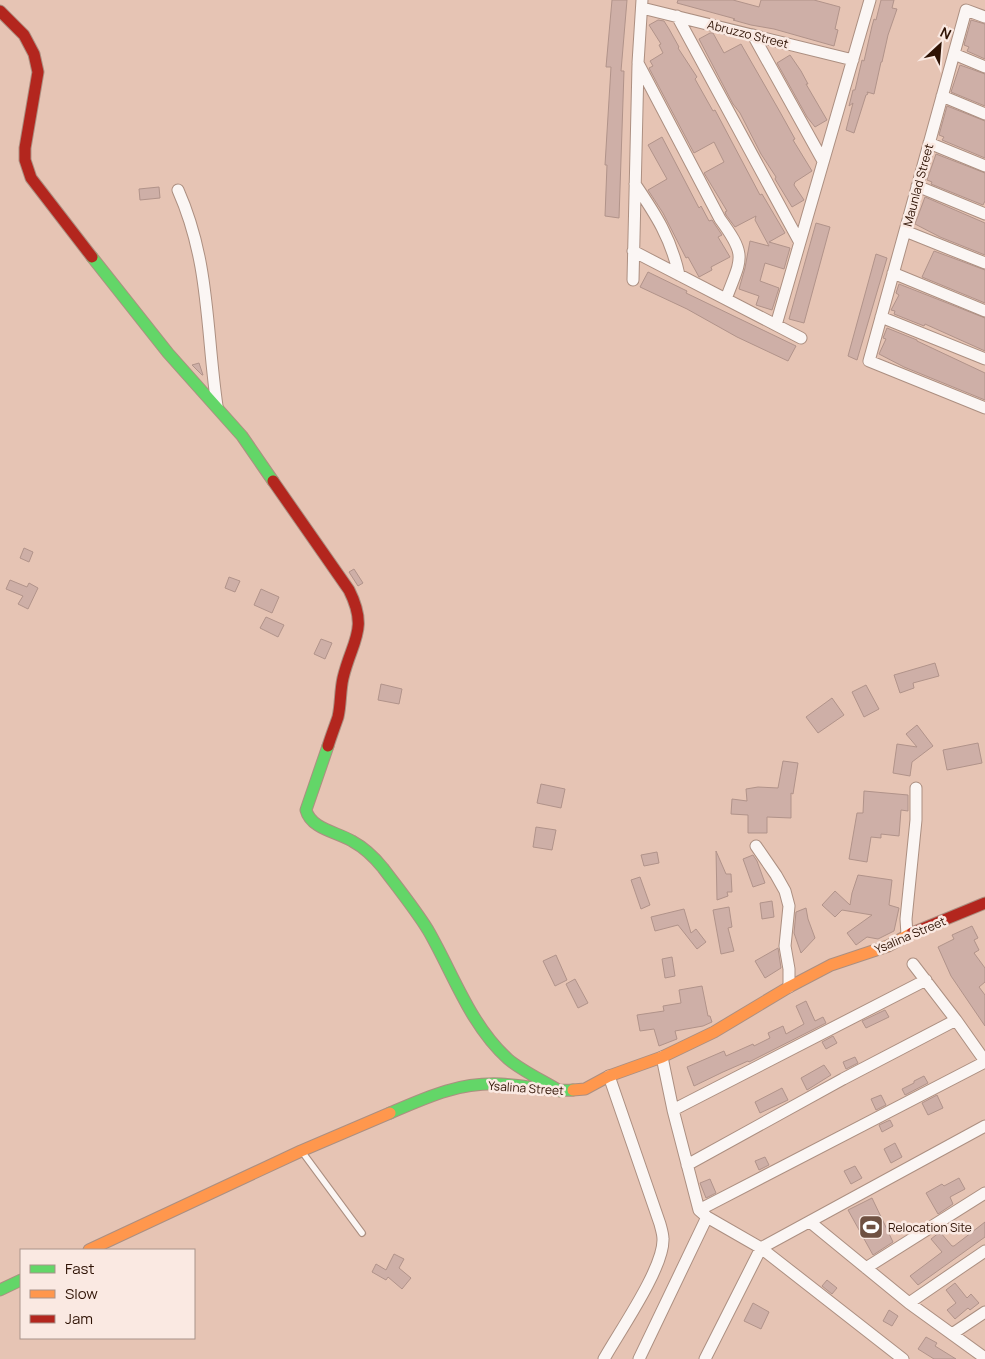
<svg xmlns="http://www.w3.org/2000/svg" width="985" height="1359" font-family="Manrope,sans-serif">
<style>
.building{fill:#ceafa7;stroke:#b1938a}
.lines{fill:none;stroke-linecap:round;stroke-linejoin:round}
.lane-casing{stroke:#ac8f81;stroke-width:8}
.street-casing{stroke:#ac8f81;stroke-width:13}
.fast-casing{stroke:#ac8f81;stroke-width:13}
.slow-casing{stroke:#ac8f81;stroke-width:13}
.jam-casing{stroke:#ac8f81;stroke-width:13}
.lane{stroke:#fbf6f4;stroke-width:5.5}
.street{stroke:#fbf6f4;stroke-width:11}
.fast{stroke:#63d668;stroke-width:11}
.slow{stroke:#ff974d;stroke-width:11}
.jam{stroke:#b3261e;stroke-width:11}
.labels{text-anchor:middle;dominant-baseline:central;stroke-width:5;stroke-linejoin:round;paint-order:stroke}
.street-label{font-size:12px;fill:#2f1305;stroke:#fae9e2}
.poi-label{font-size:12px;fill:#2f1305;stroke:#fae9e2;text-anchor:start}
</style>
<rect width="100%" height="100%" fill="#e6c4b4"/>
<path class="building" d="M612 0H627L621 71H624L619 218 605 216 607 165H605L611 67H606Z
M678 0H733L759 7 761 0H814L840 7 835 29 838 30 834 46 774 29 751 25 733 20 735 19 732 18 677 3Z
M881 0H894L892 8 897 9 888 35 882 62H881L874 94 867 92 868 94 866 95 854 133 846 130 853 103 849 106 853 90H855L862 60 864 61 872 26 874 19 876 20Z
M658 20 664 21 669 29 679 47 678 48 697 77 695 79 713 111 715 110 760 195 762 194 785 233 769 242 790 248 784 269 765 263 760 281 779 288 772 310 756 305 759 296 739 289 745 268 750 241 769 246 755 220 756 216 735 227 726 215 725 212 727 211 704 173 724 162 714 142 694 153 649 68 653 66 650 61 663 53 659 45 661 44 649 25Z
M971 20 985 24V59L967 51 969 47 964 45Z
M710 33H713L724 53 741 44 780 112 795 139 793 140 812 171 795 182 794 185 804 200 792 207 775 179 776 177 761 154 740 113 733 104 699 39Z
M790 55 801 71 808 84H806L827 120 815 127 807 117 777 63Z
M960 65 985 74V106L951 92Z
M947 106 985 121V158L942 140 944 137 939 135Z
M662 137 699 208 701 206 709 221 712 220 722 235 718 237 730 257 711 267 712 270 699 277 688 257 686 258 663 213 648 190 667 179 648 145Z
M936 154 985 173V201L983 205 931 184 932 182 927 180Z
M159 187 160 198 140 200 139 189Z
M925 197 985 223V255L940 237 915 224Z
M816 223 830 227 804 323 789 319Z
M934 251 985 270V303L922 277Z
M876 254 887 258 857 360 848 356Z
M648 272 687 291 686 293 796 346 788 361 737 337 687 309 640 287Z
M899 284 985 318V351L925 324 924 326 894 314 895 311 891 310 899 295 896 293Z
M887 328 917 340V341L985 373V400L904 367 879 354 886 339 883 338Z
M199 363 203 375H202L192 365Z
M24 548 33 552 29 562 20 558Z
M354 569 363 583 358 586 349 572Z
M229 577 240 581 235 592 225 588Z
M10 580 27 587 29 583 38 588 28 609 18 604 23 596 6 589Z
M261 589 279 597 272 613 254 605Z
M266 617 284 625 278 637 260 628Z
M321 639 332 643 325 659 314 654Z
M935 663 939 676 913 683 914 688 900 693 894 675Z
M381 684 402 689 399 704 378 700Z
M866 685 879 709 864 717 852 692Z
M832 698 844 715 818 733 806 717Z
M917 725 933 746 912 762 910 776 893 773 897 744 917 747 906 734Z
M978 743 982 763 947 770 943 750Z
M783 761 798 763 793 794 791 793V818L767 817V833H748V815L731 814 732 799 747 801 746 789 758 787 778 788Z
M541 784 565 789 561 808 537 803Z
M864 791 908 795V811L901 810 899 836 881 834V838L871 837 867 862 849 859 857 813H863Z
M536 827 556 830 552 850 533 847Z
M716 851 726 874H731L732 892H727L728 896 717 900Z
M657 852 659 863 644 866 641 855Z
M753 855 757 861 765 883 753 887 743 859Z
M858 875 892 880 889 905 899 908 894 931 878 939 867 937 856 945 847 933 872 915 842 910 835 917 822 905 835 891 850 905 852 893Z
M640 877 650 905 641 909 631 880Z
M772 901 774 917 762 919 760 903Z
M729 907 732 927 728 928 734 951 721 954 713 910Z
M806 908 808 919 815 938 801 953 794 933 796 912Z
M684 909 691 933 696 929 706 942 697 949 678 925 655 931 651 917Z
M972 926 978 938 974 940 979 950 974 953 985 968V982L979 987 985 995V1026L951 976 938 947 954 939 952 935Z
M778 948 781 968 765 978 755 961Z
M556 955 567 980 555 986 543 961Z
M672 957 675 976 665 978 662 959Z
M575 979 588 1003 578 1008 566 984Z
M702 986 708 1016H710L712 1022 703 1026 675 1031 677 1039 659 1046 654 1029 640 1031 637 1015 664 1011 663 1006 681 1003 679 990Z
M806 1001 815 1021 823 1017 826 1023 749 1062 748 1061 723 1072 694 1086 687 1067 724 1051 726 1056 753 1044 754 1046 770 1038 768 1033 783 1026 786 1034 804 1024 796 1006Z
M885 1010 889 1017 866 1028 862 1021Z
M833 1036 837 1043 826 1049 822 1042Z
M855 1057 858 1063 846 1069 843 1062Z
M824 1065 831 1075 807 1090 801 1078Z
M924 1076 928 1083 905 1095 902 1089 914 1083V1081Z
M782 1088 788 1100 760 1113 755 1102Z
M881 1095 886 1105 876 1110 871 1099Z
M937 1095 943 1108 928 1115 922 1103Z
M890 1120 893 1126 882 1132 879 1125Z
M895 1143 902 1157 891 1163 884 1149Z
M765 1157 769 1165 759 1170 755 1161Z
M855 1166 862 1178 851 1184 844 1171Z
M959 1178 965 1189 950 1197 953 1204 938 1214 926 1193 942 1184 944 1186Z
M710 1179 716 1193 706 1198 700 1183Z
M872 1198 893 1242 873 1255 848 1210Z
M985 1222V1237L918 1285 910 1276 942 1252 931 1239 940 1232 952 1246H954Z
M394 1254 404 1259 399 1268 411 1278 402 1289 388 1277 386 1280 372 1272 376 1264 386 1270Z
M827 1280 837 1288 832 1294 822 1286Z
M955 1283 967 1298 971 1294 979 1303 970 1310 968 1308 955 1319 947 1310 956 1303 946 1290Z
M753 1303 769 1312 761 1329 744 1321Z
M889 1310 898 1316 892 1326 883 1321Z
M926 1337 937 1343 935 1346 956 1359H934L918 1349Z"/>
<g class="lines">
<defs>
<path id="lane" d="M303 1153 362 1233"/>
<path id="street" d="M642 0 638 63 720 219C748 257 741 258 726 299
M642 8 853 60
M677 16 799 241
M985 17 966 10 869 361 985 408
M753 35 823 161
M954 54 985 67
M942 96 985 114
M929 143 985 166
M635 184C656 215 671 238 679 275
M917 186 985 214
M178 190C210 262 206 330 217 406
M905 231 985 263
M633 251 801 338
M893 273 985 311
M633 280 638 65
M881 317 985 359
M776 325 870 0
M756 846 776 875 785 891 789 906 785 946 789 969V987
M907 935 906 919 916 820V788
M913 964 956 1020 985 1061
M662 1057 673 1110 699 1210 707 1217 761 1248 903 1359
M673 1110 926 980
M687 1165 843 1079 956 1020
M699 1210 985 1062
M810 1222 909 1303 985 1358
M866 1268 985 1193
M909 1303 985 1251
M952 1334 985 1312
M604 1359C619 1332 664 1268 663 1239 663 1234 661 1228 660 1224L609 1076
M639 1359 707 1217
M705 1359 761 1248 985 1126"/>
<path id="fast" d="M92 257 168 353 242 436 273 481
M328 746 306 810C311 829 337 832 352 841 363 847 375 858 383 868 398 888 415 909 428 930 453 973 470 1025 508 1059 522 1071 544 1081 560 1091
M390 1113C427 1097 459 1082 501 1084 525 1085 549 1092 573 1090
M0 1290 21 1280"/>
<path id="slow" d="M573 1090 585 1089 609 1076 662 1057 714 1032 789 987 831 965 888 946 912 933
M89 1250 301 1151 390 1113"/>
<path id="jam" d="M0 11 24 35 34 54 38 72 25 148V160L31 178 92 257
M273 481 349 590C369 630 352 640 343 678 340 691 341 704 338 717 335 726 331 736 328 746
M912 933 985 903"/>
</defs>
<use href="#lane" class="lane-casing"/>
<use href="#street" class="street-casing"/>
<use href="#fast" class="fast-casing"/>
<use href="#slow" class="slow-casing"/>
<use href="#jam" class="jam-casing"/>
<use href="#lane" class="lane"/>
<use href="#street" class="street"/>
<use href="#fast" class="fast"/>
<use href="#slow" class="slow"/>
<use href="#jam" class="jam"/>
</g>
<defs>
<symbol id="stadium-square" viewBox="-11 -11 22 22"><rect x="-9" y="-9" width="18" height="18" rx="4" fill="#6f5142" stroke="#fae9e2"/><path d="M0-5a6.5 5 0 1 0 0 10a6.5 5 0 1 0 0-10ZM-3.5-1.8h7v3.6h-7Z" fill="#fff"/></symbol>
</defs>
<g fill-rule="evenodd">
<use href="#stadium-square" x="857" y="1213" width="28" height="28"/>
</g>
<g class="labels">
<g class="street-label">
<text transform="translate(748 34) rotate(14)">Abruzzo Street</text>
<text transform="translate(918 185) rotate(-75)">Maunlad Street</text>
<text transform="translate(910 935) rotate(-23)">Ysalina Street</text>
<text transform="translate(526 1088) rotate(4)">Ysalina Street</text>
</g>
<g class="poi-label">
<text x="888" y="1227">Relocation Site</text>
</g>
</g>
<rect x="20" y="1249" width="175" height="90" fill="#fae9e2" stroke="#a9938a"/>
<rect x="30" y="1265" width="25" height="8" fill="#63d668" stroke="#a9938a"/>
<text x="65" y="1274" font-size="15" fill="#2f1305">Fast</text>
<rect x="30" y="1290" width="25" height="8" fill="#ff974d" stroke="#a9938a"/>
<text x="65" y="1299" font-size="15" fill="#2f1305">Slow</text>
<rect x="30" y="1315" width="25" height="8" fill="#b3261e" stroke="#a9938a"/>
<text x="65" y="1324" font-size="15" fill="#2f1305">Jam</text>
<g transform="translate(940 45) rotate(26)" stroke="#fae9e2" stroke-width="4" paint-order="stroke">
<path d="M0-4L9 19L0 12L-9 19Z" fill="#2f1305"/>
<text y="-8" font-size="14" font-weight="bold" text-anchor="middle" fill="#2f1305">N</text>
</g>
</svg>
